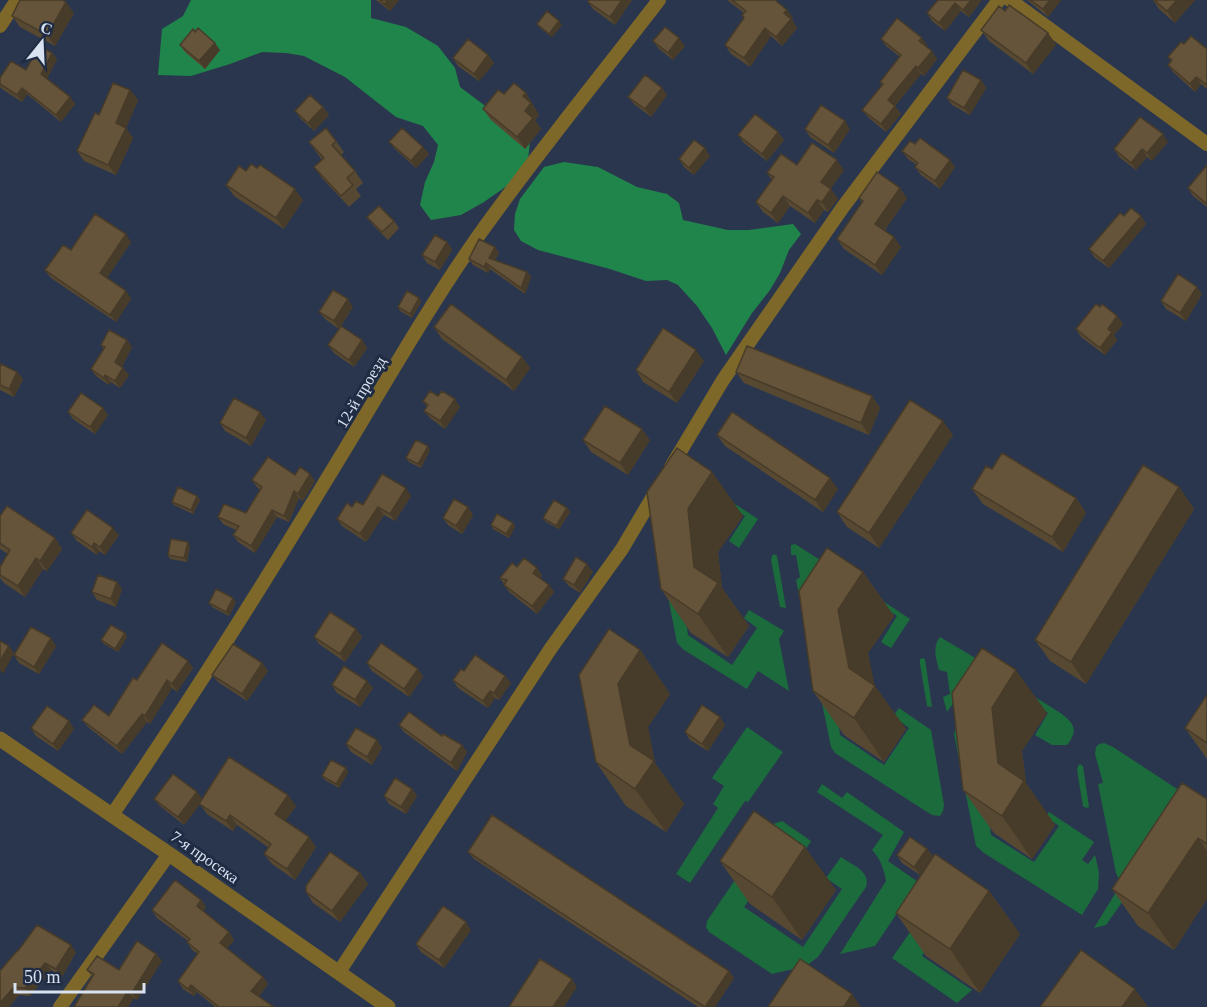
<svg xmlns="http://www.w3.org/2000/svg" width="1207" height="1007" font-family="Georgia,serif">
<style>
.green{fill:#1b6b3c}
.forest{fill:#20854b}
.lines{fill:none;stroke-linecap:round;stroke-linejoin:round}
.minor{stroke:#7d6729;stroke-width:14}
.tertiary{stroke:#7d6729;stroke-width:15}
.wall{fill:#574832}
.shaded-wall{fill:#473b29}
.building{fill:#65543a;stroke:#473b29;stroke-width:1.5}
.labels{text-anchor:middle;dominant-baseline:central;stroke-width:6;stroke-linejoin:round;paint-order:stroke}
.street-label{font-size:16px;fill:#d9e2f1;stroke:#202c43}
</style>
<rect width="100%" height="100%" fill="#2a364e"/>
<path class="green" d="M689 474 758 519 739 548 729 541 745 516 704 488 673 534 688 635 732 665 757 628 744 618 749 610 784 631 779 639 789 691 758 671 747 689 684 650 677 643 657 540Z
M795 544 828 565 802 608 796 580 800 577 796 555H791V545Z
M774 554 777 556 786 608 780 607 771 560 772 556Z
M842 574 910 619 891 648 881 642 897 616 856 588 826 634 840 735 884 765 909 728 893 716 899 708 931 730 944 805 943 811 940 816 932 815 924 810 835 753 831 747 809 640Z
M940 637 982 662 947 712 943 697 950 694 947 672 939 670C936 658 932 647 940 637Z
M923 658 925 659 932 707 927 706 920 664V659Z
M994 671 1062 714C1075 724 1078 731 1067 745H1052L1035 735 1048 713 1011 688 980 737 991 835 1034 862 1059 826 1046 817 1049 812 1094 842 1082 860 1088 864 1095 855 1099 872 1098 889 1082 915 984 853 976 846 954 734 956 728Z
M747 727 783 752 748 802 745 801 690 883 676 874 718 808 713 804 724 786 712 778Z
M1104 743 1113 747 1194 800 1106 925 1094 928 1121 884 1116 873 1098 784 1103 783 1095 754 1096 747 1099 744Z
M1080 764 1083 766 1089 807 1086 808 1083 806 1077 770 1078 766Z
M822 784 842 798 847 792 904 832 888 861 918 882 875 946 840 954 886 881C884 869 880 858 872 850L883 835 817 792Z
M782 821 811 841 799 859 783 849 744 907 803 947 842 889 826 878 841 857C852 865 871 871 866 887L818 957 806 966 772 974 709 932 706 927 707 921 773 824Z
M953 871 965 893 922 956 972 990 957 1003 892 958Z"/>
<path class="forest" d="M191 0H371V18L406 27 438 46 455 68 460 87 488 108 531 130 528 161 511 183 484 202 461 215 431 220 420 205 425 182 434 162 438 145 423 126 396 117 345 77 304 56 286 53 262 52 230 64 191 76 158 75 162 29 183 16Z
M564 162 598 167 637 187 667 194 679 203 683 220 728 230H749L793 224 801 234 789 250 780 273 770 290 752 313 726 355 712 328 697 306 678 285 667 280 646 281 610 269 538 250 521 241 514 230 515 214 520 199 544 167Z"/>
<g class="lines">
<path class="minor" d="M1010 0 1207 144
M0 26 17 0
M671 467 723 380 843 207 999 0
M112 815C185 708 255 598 322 487 374 403 422 316 479 235 536 155 599 78 659 0
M339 972 551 648 622 549 658 488
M60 1007 169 854"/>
<path class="tertiary" d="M0 739 169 854 388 1007"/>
</g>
<path class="wall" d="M376 0H399L390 11Z
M632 0 615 25 593 9 588 2Z
M727 0H775L787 10 793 18 792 20 797 28 782 46 771 36 750 67 731 54 725 45 744 19 742 15 744 13Z
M938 0 981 1 969 17 961 11 945 31 932 21 927 13Z
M1027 0H1061L1048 17Z
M1153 0H1195L1175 23 1159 9Z
M1005 11 1048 33 1056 45 1033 74 989 41 981 30Z
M74 13 55 46 20 27 12 16Z
M537 24 562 25 552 37 540 28Z
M881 39 927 45 926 47 937 59 924 76 921 74 895 106 901 114 886 132 868 117 862 110 882 85 880 82 900 57 886 46Z
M653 41 685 46 673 60 659 49Z
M1184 44 1207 49V89L1201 84 1195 92 1173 72 1168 65 1171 61 1168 57Z
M180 45 220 50 205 69 185 52Z
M52 53 57 59 47 78 70 97 75 104 61 122 27 94 22 102 2 89 0 87V78L26 70Z
M488 55 494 63 479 81 458 66 453 58Z
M981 80 986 88 970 115 952 105 947 98Z
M662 88 667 95 651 117 634 104 628 97Z
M130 90 138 100 126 128 133 138 116 175 84 161 77 151 99 115Z
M526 93 539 115 535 120 541 129 525 149 491 120 483 109 504 94Z
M323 107 329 115 314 131 300 118 295 111Z
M805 129H850L834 153 810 137Z
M778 132 784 140 767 161 744 143 738 135Z
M336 141 344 152 341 155 355 171 363 183 356 189 361 196 349 207 322 178 314 167 322 160 309 142Z
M389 142 423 147 429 154 416 168 395 149Z
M1168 142 1152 161 1147 157 1136 170 1119 157 1114 149Z
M915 144 955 167 940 189 921 175 915 167 917 165 908 159 902 151Z
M710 156 694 175 684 167 679 159Z
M797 165 844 170 830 189 838 199 828 212 824 210 815 223 790 206 778 223 763 212 756 202 772 180 767 173Z
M1207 165V207L1193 196 1188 188Z
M226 185 303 200 284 229 234 196Z
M859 198H907L885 230 901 247 882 275 844 249 837 239 862 203Z
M1124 216H1141L1146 224 1109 268 1094 257 1089 249Z
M367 217 394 221 399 228 388 240 373 225Z
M131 242 107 278 126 291 131 299 116 322 51 278 45 270 71 250Z
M447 242 452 250 440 270 427 263 422 255Z
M499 253 495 260 527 272 531 277 525 294 490 269 488 273 473 265 469 259Z
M1202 294 1186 321 1166 309 1161 301Z
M419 298 421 302 412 318 400 311 398 307Z
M353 307 339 329 325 319 319 312Z
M1100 307 1117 316 1123 324 1114 335 1117 340 1105 355 1081 337 1076 329Z
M434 327 522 357 530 368 514 391 442 339Z
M127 340 132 347 122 367 129 375 120 388 111 382 109 385 96 376 91 369 104 350 101 345Z
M362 340 367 348 354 367 334 353 328 345Z
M704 361 677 403 643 382 636 370Z
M0 366 17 372 23 379 14 397 0 390Z
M736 372 872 396 880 408 869 435 744 383Z
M438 396 460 407 445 429 430 418 424 411 427 407 423 401Z
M68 412 108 415 95 434 73 419Z
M266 420 251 446 225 431 220 423Z
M943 421 953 435 879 548 847 527 837 512Z
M717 435 838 489 823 512 725 446Z
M583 440H650L628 475 591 452Z
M430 450 421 468 409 462 406 458Z
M992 469 1076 498 1086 513 1063 552 983 504 972 489Z
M712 472 743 516 718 552 722 588 749 626 728 657 691 633 661 589Z
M295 475 315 481 303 501 299 498 289 522 277 517 255 553 238 542 233 535 236 530 223 524 218 517 246 513 260 490 257 487 252 480Z
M1179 487 1194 509 1086 684 1050 661 1035 640Z
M197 496 200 500 193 514 174 505 172 502Z
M411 496 395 521 384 515 366 542 342 526 337 519 352 507Z
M468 507 473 515 462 534 448 525 443 518Z
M567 508 570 512 559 529 546 522 543 518Z
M0 516 55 538 62 549 47 571 43 569 25 597 4 583 0 578V567L8 554 0 549Z
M513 523 515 527 509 538 493 529 491 525Z
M71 533 119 535 105 555 99 551 97 555 77 541Z
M190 546 187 562 170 559 168 555Z
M517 567 537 568 542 576 540 578 549 585 554 592 537 614 509 592 500 578Z
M593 572 580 593 569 586 563 579Z
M863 572 894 616 868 653 874 685 906 729 884 762 844 735 813 691Z
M117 582 122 589 116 607 97 600 92 592Z
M236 602 229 616 212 607 209 603Z
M356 629 362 637 345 662 319 644 314 637Z
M125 633 127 637 118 652 104 644 101 640Z
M56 646 39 674 19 663 14 655Z
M640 650 670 694 648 727 655 763 684 804 666 832 626 806 596 762Z
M188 661 193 668 177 692 172 688 150 724 147 722 122 754 88 727 82 720 109 716 137 680Z
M262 663 268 671 247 701 218 682 212 675Z
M367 663 418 669 423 677 409 697 372 671Z
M464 671 505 676 511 683 499 700 495 698 488 708 458 688 453 680Z
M367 681 373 688 360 707 337 693 332 685Z
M1207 695V759L1185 728Z
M1047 713 1022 751 1026 783 1055 825 1032 859 994 833 963 790Z
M69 721 74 729 58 751 36 736 31 728Z
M399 725 442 736 462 745 467 752 457 771 404 732Z
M725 725 708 751 690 740 685 732Z
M377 740 382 748 372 765 351 752 346 744Z
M346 768 348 772 339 788 325 780 322 776Z
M412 789 417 796 406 814 389 804 384 796Z
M197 792 202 799 296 806 285 821 316 847 295 880 272 864 264 854 269 848 237 825 233 831 207 814 200 804 184 825 160 806 154 799Z
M1207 799V899L1174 950 1138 926 1112 889Z
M927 849 933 856 920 875 902 863 897 855Z
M468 852 729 971 734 978 715 1007H698L474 859Z
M720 861 836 890 802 940 750 904Z
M360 873 368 884 340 922 313 903 306 892Z
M989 891 1020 934 980 993 926 956 896 913Z
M201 900 206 907 203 911 229 932 234 940 227 948 263 977 268 984 259 996 274 1007H215L197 992 194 996 183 989 178 981 198 954 192 950 187 942 188 941 157 918 152 910Z
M471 930 444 968 421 952 416 944Z
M18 951 76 952 62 977 51 970 30 996 19 995 9 1007Z
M156 954 162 961 137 1000 134 998 128 1007H74L92 977 87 970H119Z"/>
<path class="shaded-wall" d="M388 0H399L390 11 384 4Z
M622 0H632L615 25 610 17Z
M971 0H981V1L969 17 963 10Z
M1050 0H1061L1048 17 1043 9Z
M1177 0H1195L1175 23 1167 11Z
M66 2 74 13 55 46 47 35Z
M955 3 961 11 945 31 939 23Z
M787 10 793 18 792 20 797 28 782 46 776 37 784 13Z
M559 21 562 25 552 37 549 34Z
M765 28 771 36 750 67 744 58Z
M1048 33 1056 45 1033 74 1026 63Z
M679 38 685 46 673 60 668 53Z
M922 38 927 45 925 49 919 41Z
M215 43 220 50 205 69 199 61Z
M932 51 937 59 924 76 918 68Z
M52 53 57 59 46 81 41 74Z
M488 55 494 63 479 81 474 74Z
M916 66 921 74 893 108 888 100Z
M1196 77 1201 84 1195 92 1190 84Z
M981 80 986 88 970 115 964 108Z
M22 88 27 94 22 102 17 95Z
M662 88 667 95 651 117 645 109Z
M130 90 138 100 126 128 133 138 116 175 108 165 116 123Z
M526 93 539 115 535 120 541 129 525 149 517 137 525 111 523 96Z
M70 97 75 104 61 122 56 115Z
M895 106 901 114 886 132 881 124Z
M323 107 329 115 314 131 308 123Z
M845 121 850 129 834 153 828 145Z
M778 132 784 140 767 161 762 154Z
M1163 134 1168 142 1152 161 1147 153Z
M423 147 429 154 416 168 411 161Z
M705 148 710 156 694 175 689 168Z
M1142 149 1147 157 1136 170 1131 163Z
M837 160 844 170 828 192 821 182Z
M950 160 955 167 940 189 935 181Z
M900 188 907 198 882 234 875 224Z
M295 189 303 200 284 229 276 218Z
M831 189 838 199 828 212 822 202Z
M783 196 790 206 778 223 771 213Z
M817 200 824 210 815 223 808 213Z
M1141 216 1146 224 1109 268 1103 261Z
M126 234 131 242 105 281 100 273Z
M894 237 901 247 882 275 875 265Z
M447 242 452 250 440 270 435 262Z
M495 247 499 253 493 264 489 258Z
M486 263 490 269 488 273 484 267Z
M527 272 531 277 525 294 521 288Z
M1197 287 1202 294 1186 321 1180 313Z
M126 291 131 299 116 322 110 315Z
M419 298 421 302 412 318 410 314Z
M348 299 353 307 339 329 334 321Z
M1117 316 1123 324 1114 335 1117 340 1105 355 1100 348 1108 329Z
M127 340 132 347 120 370 115 362Z
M362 340 367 348 354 367 349 360Z
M696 350 704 361 677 403 669 392Z
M522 357 530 368 514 391 506 380Z
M123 368 129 375 120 388 115 381Z
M17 372 23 379 14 397 9 389Z
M105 375 111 382 109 385 104 378Z
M872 396 880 408 869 435 861 423Z
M455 399 460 407 445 429 440 421Z
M103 408 108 415 95 434 90 427Z
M260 412 266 420 251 446 246 438Z
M943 421 953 435 879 548 869 533Z
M642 429 650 440 628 475 620 463Z
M428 446 430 450 421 468 418 464Z
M712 472 743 516 718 552 722 588 749 626 728 657 698 614 688 509Z
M310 474 315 481 303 501 298 494Z
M830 478 838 489 823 512 815 500Z
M1179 487 1194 509 1086 684 1071 662Z
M406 488 411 496 395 521 390 514Z
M294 491 299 498 289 522 284 516Z
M197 496 200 500 193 514 191 510Z
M1076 498 1086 513 1063 552 1052 537Z
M378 507 384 515 366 542 360 534Z
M468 507 473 515 462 534 456 526Z
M567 508 570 512 559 529 556 526Z
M272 510 277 517 255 553 251 546Z
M513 523 515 527 509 538 506 534Z
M113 528 119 535 105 555 100 547Z
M55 538 62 549 47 571 40 561Z
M188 542 190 546 187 562 184 558Z
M94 543 99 551 97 555 92 547Z
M36 558 43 569 25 597 18 586Z
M587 564 593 572 580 593 574 585Z
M537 568 542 576 539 580 533 573Z
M863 572 894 616 868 653 875 687V686L906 729 884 762 854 718 849 668 838 610Z
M117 582 122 589 116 607 111 599Z
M549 585 554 592 537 614 532 606Z
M233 598 236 602 229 616 226 612Z
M356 629 362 637 345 662 340 654Z
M125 633 127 637 118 652 115 649Z
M51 638 56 646 39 674 34 667Z
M9 646 14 653 3 674 0 670V661Z
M640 650 670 694 648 727 655 763 684 804 666 832 635 789 630 745 618 684Z
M188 661 193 668 177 692 172 684Z
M262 663 268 671 247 701 242 694Z
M418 669 423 677 409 697 404 689Z
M1016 670 1047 713 1022 751 1026 783 1055 825 1032 859 1002 816 992 708Z
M505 676 511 683 499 700 494 693Z
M167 680 172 688 150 724 145 716Z
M367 681 373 688 360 707 355 700Z
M490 691 495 698 488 708 483 701Z
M142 714 147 722 122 754 117 746Z
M720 717 725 725 708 751 702 744Z
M69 721 74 729 58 751 53 744Z
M377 740 382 748 372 765 367 757Z
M462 745 467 752 457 771 451 763Z
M346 768 348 772 339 788 336 784Z
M412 789 417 796 406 814 401 807Z
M197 792 203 800 184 825 178 817Z
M288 795 296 806 283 824 275 814Z
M230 815 237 825 233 831 226 821Z
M309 837 316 847 295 880 287 869Z
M1198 838 1207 851V899L1174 950 1148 913Z
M805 847 836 890 802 940 772 897Z
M927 849 933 856 920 875 914 867Z
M360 873 368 884 340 922 332 911Z
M989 891 1020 934 980 993 950 949Z
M201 900 206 907 202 913 197 906Z
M466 922 471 930 444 968 439 960Z
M229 932 234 940 226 950 220 943Z
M71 945 76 952 62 977 56 969Z
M156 954 162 961 137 1000 132 993Z
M45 963 51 970 30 996 25 988Z
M729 971 734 978 715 1007H705Z
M263 977 268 984 257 998 251 991Z
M572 979 577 987 564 1007H553Z
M191 985 197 992 194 996 188 989Z
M14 987 19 995 9 1007H0V1003Z
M1135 989 1148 1007H1122Z
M128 991 134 998 128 1007H118Z
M852 994 861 1007H844Z"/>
<path class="building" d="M20 0H62L66 2 47 35 12 16Z
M380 0H388L384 4Z
M589 0H622L610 17 588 2Z
M732 0H775L787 10 784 13 791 19 776 37 765 28 744 58 725 45 744 18 742 15 746 11Z
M938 0H971L963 10 955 3 939 23 927 13Z
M1030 0H1050L1043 9Z
M1154 0H1177L1167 11Z
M1009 5 1048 33 1026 63 981 30 999 6 1005 11Z
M547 11 559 21 549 34 537 24Z
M897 18 922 38 919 41 932 51 918 68 916 66 888 100 895 106 881 124 862 110 883 84 880 82 901 55 881 39Z
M665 27 679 38 668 53 653 41Z
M198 28 215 43 199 61 180 45 193 29 195 32Z
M1191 36 1207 49V85L1196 77 1190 84 1168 65 1172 60 1168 57 1181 42 1184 44Z
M468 39 488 55 474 74 453 58Z
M39 46 52 53 41 74 70 97 56 115 22 88 17 95 0 84V78L11 61 26 70Z
M963 70 981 80 964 108 947 98Z
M645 75 662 88 645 109 628 97Z
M113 83 130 90 116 123 126 128 108 165 77 151 95 113 99 115Z
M514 83 526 93 523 96 531 103 525 111 533 118 517 137 483 109 498 90 504 94Z
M310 95 323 107 308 123 295 111Z
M821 105 845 121 828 145 805 129Z
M755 114 778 132 762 154 738 135Z
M1140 117 1163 134 1147 153 1142 149 1131 163 1114 149Z
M326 128 336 141 332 145 355 171 347 178 353 185 341 196 314 167 324 158 309 142Z
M402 128 423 147 411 161 389 142Z
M920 138 950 160 935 181 915 167 918 163 902 151 910 141 915 144Z
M694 140 705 148 689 168 679 159Z
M812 143 837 160 821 182 831 189 822 202 817 200 808 213 783 196 771 213 756 202 774 177 767 173 781 154 797 165Z
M251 164 257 168 260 165 295 189 276 218 226 185 239 166 246 171Z
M1207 165V204L1188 188Z
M877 172 900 188 875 224 894 237 875 265 837 239 863 201 859 198Z
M379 206 394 221 382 232 367 217Z
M1131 208 1141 216 1103 261 1089 249 1120 213 1124 216Z
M95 214 126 234 100 273 126 291 110 315 45 270 63 245 71 250Z
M435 235 447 242 435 262 422 255Z
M479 239 495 247 489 258 527 272 521 288 486 263 484 267 469 259Z
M1178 274 1197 287 1180 313 1161 301Z
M333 290 348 299 334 321 319 312Z
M407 291 419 298 410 314 398 307Z
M451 304 522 357 506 380 434 327Z
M1096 304 1100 307 1102 304 1117 316 1108 329 1112 332 1100 348 1076 329Z
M341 326 362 340 349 360 328 345Z
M663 328 696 350 669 392 636 370Z
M109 330 127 340 115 362 123 368 115 381 105 375 104 378 91 369 105 347 101 345Z
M747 346 872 396 861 423 736 372Z
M1 364 17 372 9 389 0 385V366Z
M430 391 438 396 442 391 455 399 440 421 424 411 428 405 423 401Z
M81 393 103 408 90 427 68 412Z
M234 398 260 412 246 438 220 423Z
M910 400 943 421 869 533 837 512Z
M605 406 642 429 620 463 583 440Z
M732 412 830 478 815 500 717 435Z
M416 440 428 446 418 464 406 458Z
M677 448 712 472 688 509 694 567 718 583 698 614 661 589 647 492Z
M1002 453 1076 498 1052 537 972 489 986 466 992 469Z
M268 457 295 475 300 467 310 474 298 494 294 491 284 516 272 510 251 546 233 535 239 526 218 517 224 504 246 513 262 487 252 480Z
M1143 465 1179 487 1071 662 1035 640Z
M382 474 406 488 390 514 378 507 360 534 337 519 347 503 352 507 356 501 363 505Z
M178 487 197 496 191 510 172 502Z
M454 499 468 507 456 526 443 518Z
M554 500 567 508 556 526 543 518Z
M7 506 55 538 40 561 36 558 18 586 0 575V567L10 550 0 543V516Z
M87 510 113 528 100 547 94 543 92 547 71 533Z
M497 514 513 523 506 534 491 525Z
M171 539 188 542 184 558 168 555Z
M827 548 863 572 838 610 849 668 875 686 854 718 813 691 799 591Z
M576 557 587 564 574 585 563 579Z
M524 558 537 568 533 573 549 585 532 606 504 585 507 580 500 578 512 563 517 567Z
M98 575 117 582 111 599 92 592Z
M216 589 233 598 226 612 209 603Z
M330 612 356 629 340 654 314 637Z
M111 625 125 633 115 649 101 640Z
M31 627 51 638 34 667 14 655Z
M609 629 640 650 618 684 630 745 654 761 635 789 596 762 579 675Z
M0 641 9 646 0 661Z
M162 643 188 661 172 684 167 680 145 716 142 714 117 746 82 720 94 705 109 716 133 678 137 680Z
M381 643 418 669 404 689 367 663Z
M233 644 262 663 242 694 212 675Z
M982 648 1016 670 992 708 998 763 1024 781 1002 816 963 790 952 693Z
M475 655 505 676 494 693 490 691 483 701 453 680 461 669 464 671Z
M344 666 367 681 355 700 332 685Z
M1207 695V743L1185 728Z
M702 705 720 717 702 744 685 732Z
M47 706 69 721 53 744 31 728Z
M409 712 442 736 443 734 462 745 451 763 399 725Z
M356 728 377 740 367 757 346 744Z
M229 757 288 795 275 814 309 837 287 869 264 854 271 844 230 815 226 821 199 804Z
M331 760 346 768 336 784 322 776Z
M173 774 197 792 178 817 154 799Z
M395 778 412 789 401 807 384 796Z
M1182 783 1207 799V844L1198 838 1148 913 1112 889Z
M754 811 805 847 772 897 720 861Z
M492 815 729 971 705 1007 468 852Z
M910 837 927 849 914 867 897 855Z
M330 852 360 873 332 911 306 892V886Z
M935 854 989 891 950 949 896 913Z
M175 880 201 900 197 906 229 932 220 943 263 977 251 991 274 1007H219L191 985 188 989 178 981 199 952 187 942 190 939 152 910Z
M443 906 466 922 439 960 416 944Z
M37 925 71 945 56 969 45 963 25 988 14 987 0 1003V971L17 951H18Z
M137 941 156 954 132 993 128 991 118 1007H74L94 974 87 970 97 956 119 970Z
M1081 950 1135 989 1122 1007H1040Z
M540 959 572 979 553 1007H509Z
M800 959 852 994 844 1007H768Z"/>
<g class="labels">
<g class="street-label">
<text transform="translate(361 392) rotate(-59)">12-й проезд</text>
<text transform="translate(205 857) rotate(35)">7-я просека</text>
</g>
</g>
<g transform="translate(42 42) rotate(18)" stroke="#202c43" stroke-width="4.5" paint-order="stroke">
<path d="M0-4.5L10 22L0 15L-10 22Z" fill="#d9e2f1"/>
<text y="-9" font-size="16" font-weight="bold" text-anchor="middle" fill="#d9e2f1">С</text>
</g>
<path d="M15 983v9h129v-9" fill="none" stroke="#d9e2f1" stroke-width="3"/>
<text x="24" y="983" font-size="18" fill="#d9e2f1" stroke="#202c43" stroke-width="4.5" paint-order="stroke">50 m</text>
</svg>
